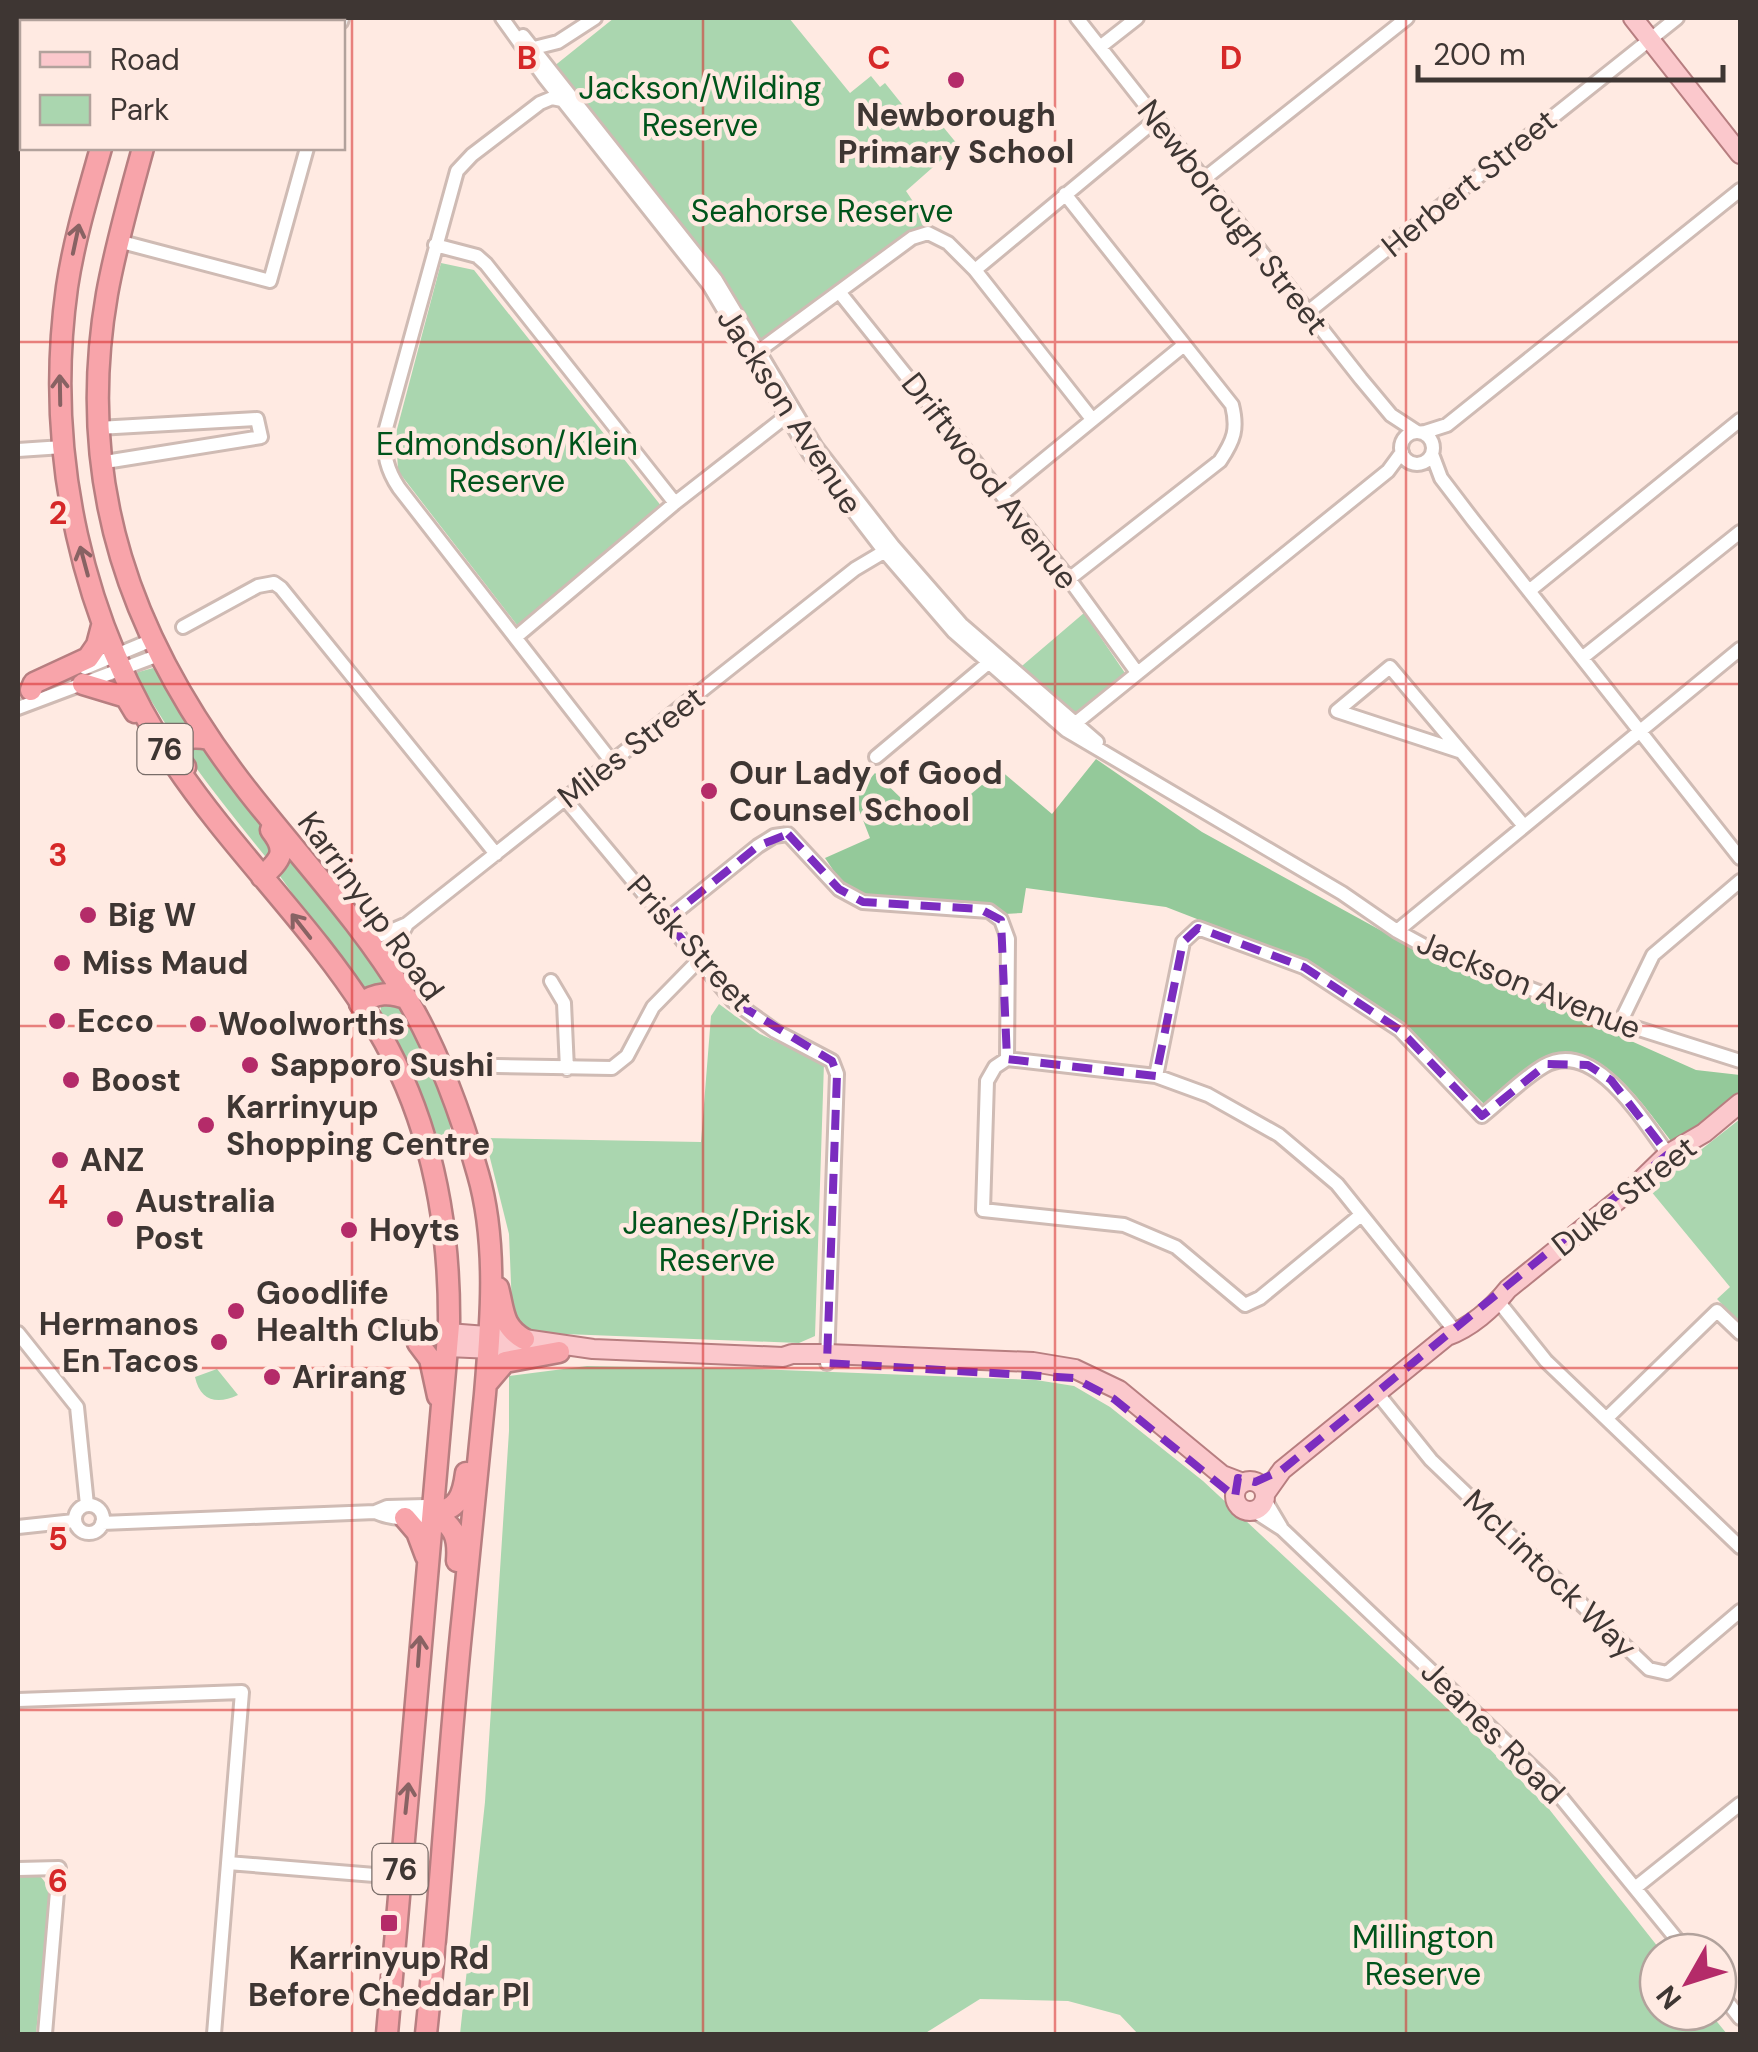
<svg xmlns="http://www.w3.org/2000/svg" width="1758" height="2052" font-family="'DM Sans',sans-serif">
<style>
.green{fill:#aad6af}
.forest{fill:#94c99a}
.lines{fill:none;stroke-linecap:round;stroke-linejoin:round}
.minor-casing{stroke:#cfbbb4;stroke-width:18}
.major-casing{stroke:#b77e80;stroke-width:22}
.highway-casing{stroke:#b77e80;stroke-width:25}
.minor{stroke:#fff;stroke-width:12}
.major{stroke:#fbc8cc;stroke-width:18}
.highway{stroke:#f8a4aa;stroke-width:20}
.oneway{stroke:#886263}
.marked{fill:none;stroke:#7b2cbf;stroke-width:8;stroke-dasharray:20 12;stroke-linejoin:round}
.grid{fill:none;stroke:#d62828;stroke-width:2.5;stroke-opacity:0.55}
.poi-dot{fill:#b42b69;stroke:#ffeae2;stroke-width:4}
.labels{text-anchor:middle;dominant-baseline:central;stroke-width:9;stroke-linejoin:round;paint-order:stroke}
.shield{fill:#ffeae2;stroke:#786c68;stroke-width:2.5}
.shield-label{font-size:30px;font-weight:bold;fill:#3e3633}
.park-label{font-size:32px;fill:#00541b;stroke:#ffeae2}
.poi-label{font-size:32px;font-weight:bold;fill:#3e3633;stroke:#ffeae2;text-anchor:start}
.street-label{font-size:32px;fill:#3e3633;stroke:#ffeae2}
.grid-label{font-size:32px;text-anchor:middle;font-weight:bold;fill:#d62828;stroke:#ffeae2;stroke-width:9;stroke-linejoin:round;paint-order:stroke}
</style>
<rect width="100%" height="100%" fill="#ffeae2"/>
<path class="green" d="M614 18H789L850 93 871 76 880 87 885 83 921 128 935 117 958 145 906 191 928 224 910 233 759 343 715 268 553 67Z
M441 263 474 270 662 507 517 625 398 471 396 433Z
M1084 613 1127 676 1073 718 1016 671Z
M153 668 166 681 278 846 269 861C218 798 175 745 135 673Z
M289 850 390 981 364 993 277 872Z
M382 1001H401L452 1116 449 1135 440 1140 432 1136 419 1094 380 1013Z
M719 1004 760 1034 824 1063 815 1336 799 1343 513 1332 509 1234 485 1138 701 1142 711 1016Z
M1740 1119V1323L1717 1299 1730 1287 1650 1190Z
M587 1366 755 1369 1036 1380 1074 1386 1110 1407 1203 1481 1473 1732 1549 1809 1662 1952H1658V2012H1709L1727 2034H1138L1120 2015 1068 2001 980 1999 924 2034H460L485 1802 509 1431V1376Z
M217 1369 238 1395C217 1405 200 1401 195 1377Z
M18 1872C36 1871 43 1875 50 1892L36 2034H18Z"/>
<path class="forest" d="M1096 759 1202 832 1431 958 1555 1007 1696 1070 1740 1075V1093L1675 1146C1649 1113 1599 1033 1548 1056 1528 1065 1502 1091 1485 1105L1398 1019 1306 961 1166 907 1026 888 1022 913 1005 914 994 905 878 898 844 886 825 858 870 838 854 797 875 773 931 827 1000 770 1052 814Z"/>
<g class="lines">
<defs>
<path id="minor" d="M502 18 545 78 709 285 809 453 885 552 954 632 1066 730 1342 893 1397 931 1439 954 1620 1023 1740 1061
M1077 18 1361 379 1391 415 1417 432
M341 22 342 18
M523 36 716 280 816 447 893 546 961 624 1097 742
M1100 47 1137 18
M534 48 558 42 595 18
M562 100 552 98 540 103 472 155 457 171 385 432C383 454 387 470 399 488L612 762
M1204 179 1407 18
M1065 194 1232 405C1238 429 1234 440 1220 461L1069 579
M118 241 270 281 307 148
M435 245 477 256 486 264 675 503
M975 270 1157 119
M840 293 1069 579 1136 671
M1308 312 1677 18
M753 355 912 238 928 233 948 243 975 270 1092 419
M98 428 257 419 261 437 99 463
M1401 448a16 16 0 1 1 32 0a16 16 0 1 1-32 0Z
M1422 433 1447 425 1740 190
M18 450 63 447
M1432 454 1441 478 1473 520 1740 858
M1002 494 1184 345
M1529 591 1740 420
M183 627 258 586 274 583 281 588 496 854
M516 637 675 503 789 414
M1582 658 1740 532
M85 668 152 640
M18 708 159 655
M1072 726 1388 471 1402 452
M1459 751 1337 711 1390 667 1524 826
M876 757 993 659
M565 799 733 1001 775 1031 832 1061 837 1074 827 1363
M666 920 758 846 774 836 788 834 839 889 863 902 989 911 1001 920 1008 939 1007 1059
M1397 931 1740 649
M367 941 407 924 855 569 892 547
M385 964 406 926
M551 981 564 1003 567 1069
M1620 1023 1653 955 1740 881
M1007 1059 995 1067 987 1081 983 1210 1124 1225 1176 1247 1245 1305 1260 1298 1361 1215
M1007 1059 1156 1076 1208 1095 1279 1135 1337 1184 1451 1326
M497 1066 612 1068 627 1056 653 1007 698 961
M1156 1076 1183 942 1198 928 1304 967 1400 1030 1482 1116C1502 1100 1522 1079 1544 1066 1594 1037 1643 1121 1668 1154
M1498 1301 1546 1361 1740 1547
M387 1327 433 1331
M18 1333 77 1407 87 1505
M1378 1394 1431 1460 1649 1669 1667 1673 1740 1611
M1607 1418 1717 1311 1740 1333
M1265 1500 1281 1527
M75 1519a14 14 0 1 1 28 0a14 14 0 1 1-28 0Z
M1254 1511 1282 1529 1550 1784 1687 1952
M375 1512C391 1519 417 1522 433 1513
M102 1523 375 1512 387 1507 425 1506 433 1513
M18 1527 74 1521
M18 1700 242 1692 214 2034
M228 1863 399 1877
M18 1869 59 1868 45 2034
M1635 1888 1740 1804
M1718 1990 1740 2018"/>
<path id="major" d="M1633 18 1740 154
M448 1333 524 1339 593 1349 783 1357 792 1354H827L1033 1362 1075 1369 1119 1390 1222 1475 1243 1483
M447 1347 536 1351
M1235 1496a15 15 0 1 1 30 0a15 15 0 1 1-30 0Z
M1265 1494 1282 1470 1447 1336C1470 1328 1493 1308 1508 1289L1633 1188 1668 1154 1704 1133 1740 1103"/>
<path id="highway" d="M135 22 136 18
M177 22 178 18
M101 148C88 194 74 240 67 287 44 452 81 625 174 763 233 851 312 925 368 1014 428 1107 450 1216 449 1325L387 2034
M143 148C130 196 116 244 107 294 74 484 131 641 247 790 300 858 362 923 406 997 437 1048 462 1117 478 1174 498 1243 491 1323 485 1394 478 1467 470 1540 463 1614 448 1754 441 1895 426 2034
M83 684 126 697 135 712
M31 690 34 683 88 658 97 645 102 626
M185 767 174 753C180 736 193 736 209 739
M262 877C281 859 288 852 271 830
M360 1004C376 992 390 992 408 999
M498 1288C504 1311 502 1326 524 1339
M418 1343 430 1359 438 1396
M487 1383 505 1362 559 1352
M433 1513C454 1526 459 1536 457 1561
M433 1513C458 1510 463 1496 466 1473
M405 1518 417 1532 426 1556"/>
</defs>
<use href="#minor" class="minor-casing"/>
<use href="#major" class="major-casing"/>
<use href="#highway" class="highway-casing"/>
<use href="#minor" class="minor"/>
<use href="#major" class="major"/>
<use href="#highway" class="highway"/>
</g>
<defs><path id="oneway-shaft" d="M-6 0H5M1.5-3L5.5 0L1.5 3" fill="none" stroke-width="1.6" stroke-linecap="round" stroke-linejoin="round" transform="scale(2.5)"/></defs>
<g class="oneway">
<use href="#oneway-shaft" transform="translate(76 239) rotate(-78)"/>
<use href="#oneway-shaft" transform="translate(60 390) rotate(-91)"/>
<use href="#oneway-shaft" transform="translate(84 561) rotate(-105)"/>
<use href="#oneway-shaft" transform="translate(301 926) rotate(-128)"/>
<use href="#oneway-shaft" transform="translate(419 1651) rotate(-86)"/>
<use href="#oneway-shaft" transform="translate(407 1798) rotate(-84)"/>
</g>
<path class="marked" d="M788 834 839 889 863 902 980 909 1001 920 1007 1059 1156 1076 1183 942 1198 928 1304 967 1400 1030 1482 1116 1547 1064 1588 1065 1611 1080 1668 1154 1282 1470 1255 1482 1238 1478 1235 1497 1114 1399 1074 1378 827 1363 837 1074 832 1061 733 1001 666 920 758 846Z"/>
<path class="grid" d="M352 18V2034M703 18V2034M1055 18V2034M1406 18V2034M18 342H1740M18 684H1740M18 1026H1740M18 1368H1740M18 1710H1740"/>
<g class="poi-dot">
<circle cx="956" cy="80" r="10"/>
<circle cx="709" cy="791" r="10"/>
<circle cx="88" cy="915" r="10"/>
<circle cx="62" cy="963" r="10"/>
<circle cx="57" cy="1021" r="10"/>
<circle cx="198" cy="1024" r="10"/>
<circle cx="250" cy="1065" r="10"/>
<circle cx="71" cy="1080" r="10"/>
<circle cx="206" cy="1125" r="10"/>
<circle cx="60" cy="1160" r="10"/>
<circle cx="115" cy="1219" r="10"/>
<circle cx="349" cy="1230" r="10"/>
<circle cx="236" cy="1311" r="10"/>
<circle cx="219" cy="1342" r="10"/>
<circle cx="272" cy="1377" r="10"/>
<rect x="379" y="1913" width="20" height="20" rx="5"/>
</g>
<g class="labels">
<g class="shield">
<rect x="137.5" y="724" width="55" height="50" rx="8"/>
<rect x="372.5" y="1844" width="55" height="50" rx="8"/>
</g>
<g class="shield-label">
<text x="165" y="749">76</text>
<text x="400" y="1869">76</text>
</g>
<g class="park-label">
<text x="700" y="88">Jackson/Wilding<tspan x="700" dy="37">Reserve</tspan></text>
<text x="822" y="211">Seahorse Reserve</text>
<text x="507" y="444">Edmondson/Klein<tspan x="507" dy="37">Reserve</tspan></text>
<text x="717" y="1223">Jeanes/Prisk<tspan x="717" dy="37">Reserve</tspan></text>
<text x="1423" y="1937">Millington<tspan x="1423" dy="37">Reserve</tspan></text>
</g>
<g class="poi-label">
<text x="956" y="115" text-anchor="middle">Newborough<tspan x="956" dy="37">Primary School</tspan></text>
<text x="729" y="773">Our Lady of Good<tspan x="729" dy="37">Counsel School</tspan></text>
<text x="108" y="915">Big W</text>
<text x="82" y="963">Miss Maud</text>
<text x="77" y="1021">Ecco</text>
<text x="218" y="1024">Woolworths</text>
<text x="270" y="1065">Sapporo Sushi</text>
<text x="91" y="1080">Boost</text>
<text x="226" y="1107">Karrinyup<tspan x="226" dy="37">Shopping Centre</tspan></text>
<text x="80" y="1160">ANZ</text>
<text x="135" y="1201">Australia<tspan x="135" dy="37">Post</tspan></text>
<text x="369" y="1230">Hoyts</text>
<text x="256" y="1293">Goodlife<tspan x="256" dy="37">Health Club</tspan></text>
<text x="199" y="1324" text-anchor="end">Hermanos<tspan x="199" dy="37">En Tacos</tspan></text>
<text x="292" y="1377">Arirang</text>
<text x="389" y="1958" text-anchor="middle">Karrinyup Rd<tspan x="389" dy="37">Before Cheddar Pl</tspan></text>
</g>
<g class="street-label">
<text transform="translate(1469 183) rotate(-39)">Herbert Street</text>
<text transform="translate(1233 217) rotate(52)">Newborough Street</text>
<text transform="translate(790 411) rotate(57)">Jackson Avenue</text>
<text transform="translate(990 481) rotate(52)">Driftwood Avenue</text>
<text transform="translate(631 747) rotate(-38)">Miles Street</text>
<text transform="translate(371 906) rotate(54)">Karrinyup Road</text>
<text transform="translate(690 943) rotate(48)">Prisk Street</text>
<text transform="translate(1529 985) rotate(22)">Jackson Avenue</text>
<text transform="translate(1624 1196) rotate(-38)">Duke Street</text>
<text transform="translate(1550 1574) rotate(44)">McLintock Way</text>
<text transform="translate(1493 1732) rotate(45)">Jeanes Road</text>
</g>
</g>
<g class="grid-label">
<text x="527" y="69">B</text>
<text x="879" y="69">C</text>
<text x="1231" y="69">D</text>
<text x="58" y="524">2</text>
<text x="58" y="866">3</text>
<text x="58" y="1208">4</text>
<text x="58" y="1550">5</text>
<text x="58" y="1892">6</text>
</g>
<rect width="1758" height="2052" fill="none" stroke="#3e3633" stroke-width="40"/>
<rect x="20" y="20" width="325" height="130" fill="#ffeae2" stroke="#b2a29c" stroke-width="2.5"/>
<rect x="40" y="52" width="50" height="15" fill="#fbc8cc" stroke="#b2a29c" stroke-width="2.5"/>
<text x="110" y="70" font-size="30" fill="#3e3633">Road</text>
<rect x="40" y="95" width="50" height="30" fill="#aad6af" stroke="#b2a29c" stroke-width="2.5"/>
<text x="110" y="120" font-size="30" fill="#3e3633">Park</text>
<g transform="translate(1688 1982) rotate(231)"><circle r="48" fill="#ffeae2" stroke="#b2a29c" stroke-width="2.5"/>
<path d="M0-8L18 38L0 25L-18 38Z" fill="#b42b69"/>
<text y="-15" font-size="28" font-weight="bold" text-anchor="middle" fill="#3e3633">N</text>
</g>
<path d="M1418 65v15h305v-15" fill="none" stroke="#3e3633" stroke-width="5"/>
<text x="1433" y="65" font-size="30" fill="#3e3633" stroke="#ffeae2" stroke-width="8" paint-order="stroke">200 m</text>
</svg>
